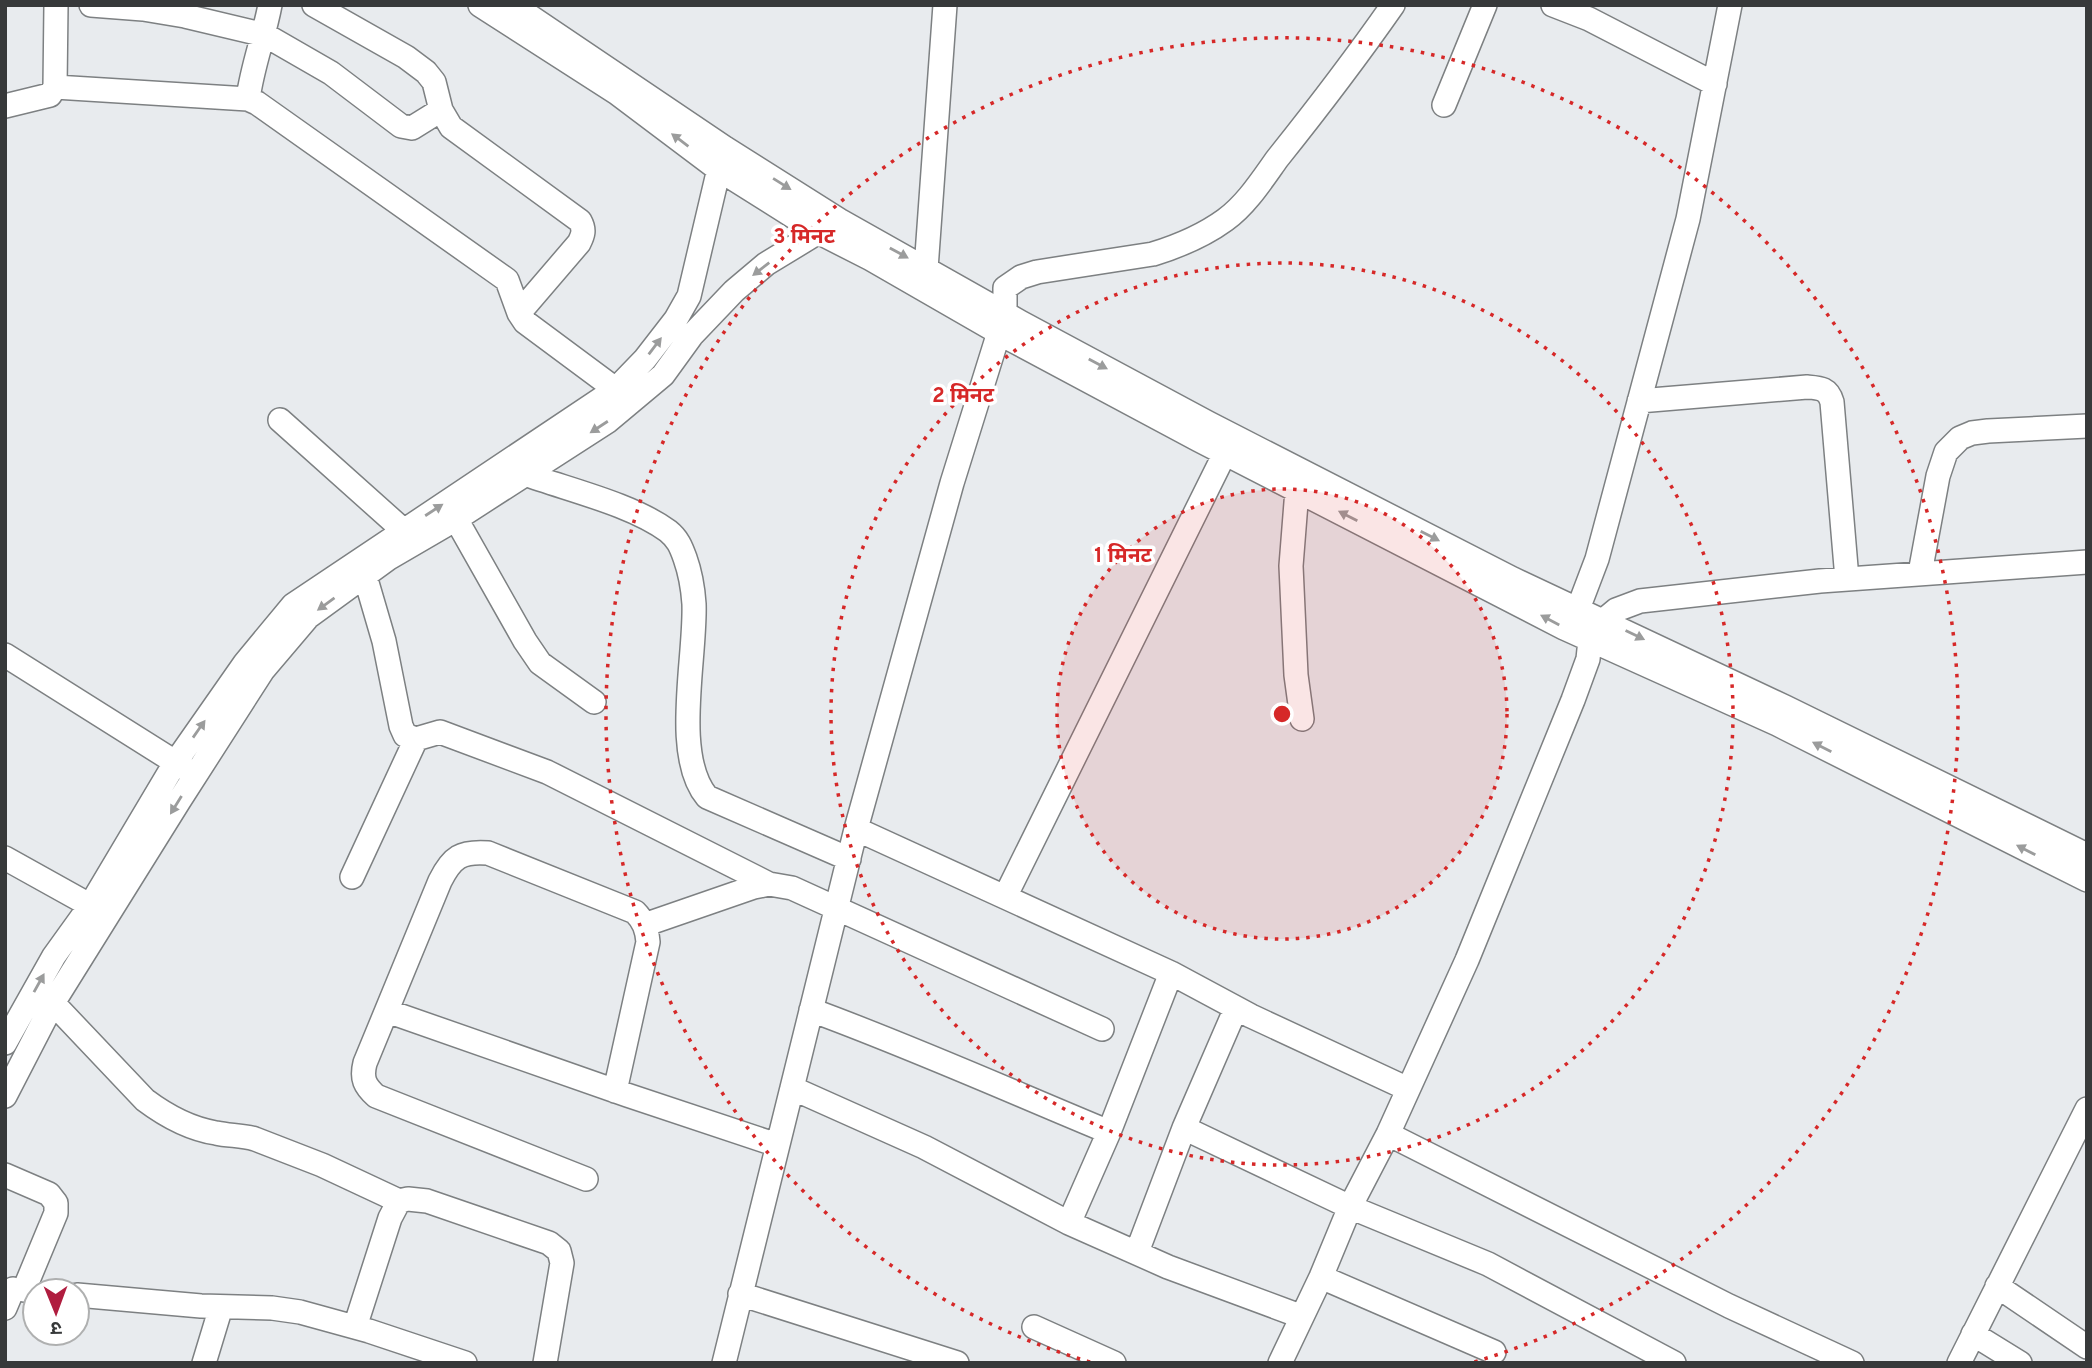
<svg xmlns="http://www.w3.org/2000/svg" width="2092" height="1368" font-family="Overpass,'Noto Sans Devanagari',sans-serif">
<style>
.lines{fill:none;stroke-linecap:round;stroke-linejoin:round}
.minor-casing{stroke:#7d8082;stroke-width:26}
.minor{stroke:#fff;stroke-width:23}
.oneway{fill:#9b9c9c}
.ring{fill:none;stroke:#d62828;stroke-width:3.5;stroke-dasharray:3.5 7}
.centre{fill:#d62828;stroke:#fff;stroke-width:3.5}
.ring-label{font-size:21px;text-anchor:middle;font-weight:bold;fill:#d62828;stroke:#fff;stroke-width:7;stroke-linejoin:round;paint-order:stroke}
</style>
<rect width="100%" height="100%" fill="#e8ebee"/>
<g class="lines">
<defs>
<path id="minor" d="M91 5 143 9 185 16 265 35 331 73 401 126 412 128 441 110
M314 5 406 57 426 72 434 82 441 110 451 127 580 221C585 230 583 235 579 243L519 313
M480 5 617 93 718 169 818 232 871 259 1010 339 1199 440 1564 628 1777 724 2087 880
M513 5 725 148 839 220 1020 322 1208 423 1513 579 1785 707 2087 855
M1553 5 1589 19 1715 84
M55 87 248 99 257 103 507 280 519 313 525 322 626 397
M248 99C252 67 264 37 270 5
M1444 105 1485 5
M5 106 50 95 55 87 56 5
M926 269 945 5
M1639 401 1807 387C1820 388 1828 388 1832 402L1847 579
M280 420 403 530
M525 474C569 490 631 504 668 531 678 539 681 547 685 558 690 572 693 589 694 604 696 658 672 755 707 797L849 859
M1297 490 1291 566 1296 675 1302 719
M456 519 525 641 540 663 594 702
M1920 573 1938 476 1946 452 1960 438 1972 433 1988 431 2087 426
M365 576 384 641 401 726 405 735 416 739 440 732 547 772 769 884
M1578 609 1597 559 1688 219 1730 5
M5 655 186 769
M856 829 1171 973 1251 1016 1408 1089
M5 858 102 912
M352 877 416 739
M1005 897 1225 453
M644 925 754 887 769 884 792 888 1102 1029
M53 1003 145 1100C165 1115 191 1129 216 1133 229 1136 242 1135 255 1139L322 1165 399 1201
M811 1010C912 1047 1010 1091 1109 1132
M387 1011 627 1095 777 1145
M5 1043 54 956 90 906 175 763 245 663 293 605 616 389 645 359 676 319 689 296 722 156
M792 1088 924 1147 1069 1223 1168 1267 1300 1316
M5 1096 53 1003 179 801 263 670 308 617 389 558 456 519 608 421 663 375 692 335 734 291 766 264 830 225
M1184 1128 1350 1207 1488 1264 1674 1363
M1388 1134 1729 1306 1852 1363
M5 1175 49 1194 56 1203V1213L24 1290
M586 1179 376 1096C365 1086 361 1079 365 1063L440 881C452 857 461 851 488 853L635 912C644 921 647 930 648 942L615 1091
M1069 1223 1109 1132 1171 973
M1137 1252 1184 1128 1236 1008
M1321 1277 1494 1352
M1997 1286 2087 1347
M740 1294 957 1363
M77 1295 201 1306 272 1308 300 1312 369 1331 465 1363
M5 1308 13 1289
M355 1327 390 1218 399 1201 408 1199 427 1201 549 1243 559 1251 562 1263 545 1363
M1034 1327 1114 1363
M1973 1334 2020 1363
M204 1363 221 1307
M724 1363 856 829 952 483 1005 313V288L1021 277 1037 272 1153 254C1179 246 1203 236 1225 220 1246 205 1262 180 1277 159 1317 109 1356 58 1393 5
M1280 1363 1321 1277 1350 1207 1388 1134 1467 960 1573 700 1588 659 1590 640 1604 620 1616 610 1640 601 1820 581 2087 562
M1959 1363 2087 1109"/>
</defs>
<use href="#minor" class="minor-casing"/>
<use href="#minor" class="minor"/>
</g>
<defs><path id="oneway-solid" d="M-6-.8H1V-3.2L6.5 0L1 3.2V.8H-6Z" transform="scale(1.75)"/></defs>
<g class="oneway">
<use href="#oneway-solid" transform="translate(680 140) rotate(-143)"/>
<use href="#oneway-solid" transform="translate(782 184) rotate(32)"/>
<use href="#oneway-solid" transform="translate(899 253) rotate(29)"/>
<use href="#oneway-solid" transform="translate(761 269) rotate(142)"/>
<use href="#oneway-solid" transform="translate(655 346) rotate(-53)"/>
<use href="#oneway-solid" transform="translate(1098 364) rotate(28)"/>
<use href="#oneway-solid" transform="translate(599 427) rotate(147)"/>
<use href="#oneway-solid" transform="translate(434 510) rotate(-33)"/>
<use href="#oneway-solid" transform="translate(1348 516) rotate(-153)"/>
<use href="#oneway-solid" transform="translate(1430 536) rotate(27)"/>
<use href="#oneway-solid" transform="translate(326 604) rotate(144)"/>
<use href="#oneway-solid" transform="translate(1550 620) rotate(-152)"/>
<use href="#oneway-solid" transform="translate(1635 635) rotate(26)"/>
<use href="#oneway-solid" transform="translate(199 729) rotate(-55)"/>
<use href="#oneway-solid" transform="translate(1822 747) rotate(-153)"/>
<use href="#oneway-solid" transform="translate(176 805) rotate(122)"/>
<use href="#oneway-solid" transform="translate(2026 850) rotate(-153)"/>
<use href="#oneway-solid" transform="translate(39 983) rotate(-61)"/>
</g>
<circle cx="1282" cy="714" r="225" fill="#d62828" fill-opacity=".12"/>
<g class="ring">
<circle cx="1282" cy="714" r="225"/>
<circle cx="1282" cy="714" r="451"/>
<path d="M1090 1362A676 676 0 1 1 1474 1362"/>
</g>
<circle cx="1282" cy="714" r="10" class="centre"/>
<g class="ring-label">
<text x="804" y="243">3 मिनट</text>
<text x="963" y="402">2 मिनट</text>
<text x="1123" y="562">1 मिनट</text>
</g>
<rect width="2092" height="1368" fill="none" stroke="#37393a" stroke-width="14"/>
<g transform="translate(56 1312) rotate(179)"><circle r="33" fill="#ffffff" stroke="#afb0b0" stroke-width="2"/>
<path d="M0-5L12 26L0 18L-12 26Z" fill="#b01d3f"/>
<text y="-10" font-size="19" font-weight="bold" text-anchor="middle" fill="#37393a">उ</text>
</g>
</svg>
